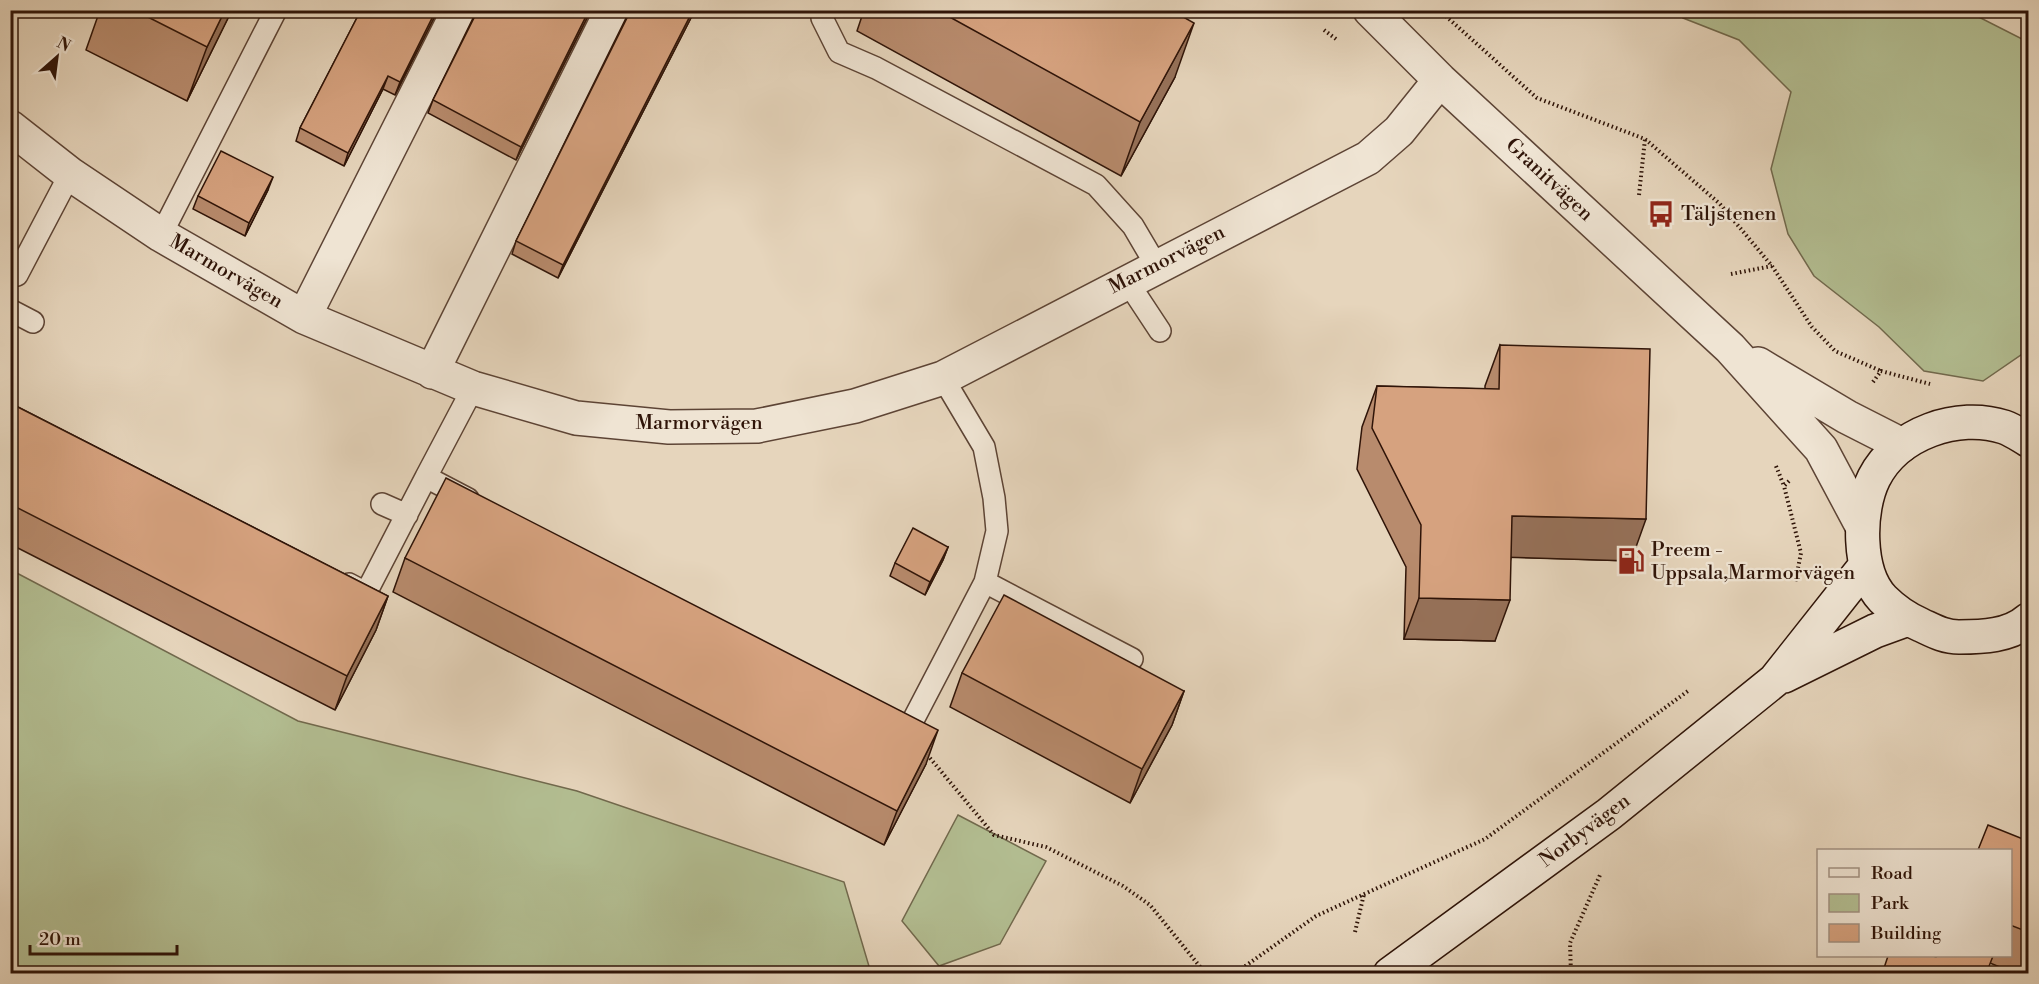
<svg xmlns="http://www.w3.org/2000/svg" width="2039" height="984" font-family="'Libre Bodoni',serif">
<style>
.green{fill:#b3be92;stroke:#71694d;stroke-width:1.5}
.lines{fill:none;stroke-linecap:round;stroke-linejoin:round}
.lane-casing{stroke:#5d4435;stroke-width:24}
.street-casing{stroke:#5d4435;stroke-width:36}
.secondary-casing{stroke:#2f1408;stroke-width:36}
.path{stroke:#2f1408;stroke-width:4;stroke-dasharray:1.5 3;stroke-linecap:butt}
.lane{stroke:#efe4d3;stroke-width:21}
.street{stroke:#efe4d3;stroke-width:33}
.secondary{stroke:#efe4d3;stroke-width:33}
.wall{fill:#b88b6d;stroke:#2f1408;stroke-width:1.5}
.shaded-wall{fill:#967159;stroke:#2f1408;stroke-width:1.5}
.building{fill:#d6a27f;stroke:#2f1408;stroke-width:1.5}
.labels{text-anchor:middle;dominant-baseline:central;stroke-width:4.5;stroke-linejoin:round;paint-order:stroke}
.street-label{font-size:20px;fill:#2f1408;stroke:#efe4d3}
.poi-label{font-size:20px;fill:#2f1408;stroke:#efe4d3;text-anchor:start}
</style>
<rect width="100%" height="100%" fill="#e6d5bc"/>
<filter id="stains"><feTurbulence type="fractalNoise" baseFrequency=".00333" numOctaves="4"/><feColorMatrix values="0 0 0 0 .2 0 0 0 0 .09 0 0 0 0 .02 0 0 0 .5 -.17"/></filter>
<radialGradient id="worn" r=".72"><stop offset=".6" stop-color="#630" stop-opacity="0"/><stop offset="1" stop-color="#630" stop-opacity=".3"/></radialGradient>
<path class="green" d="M1675 11H1967L2028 42V350L1983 381 1924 371 1879 327 1814 276 1788 234 1771 169 1791 92 1739 40 1683 18Z
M11 570 298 721 577 791 844 882 871 973H11Z
M958 815 1046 861 1000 944 939 966 902 921Z"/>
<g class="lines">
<defs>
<path id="lane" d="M822 10V18L839 52 876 68 1096 185 1133 226 1156 265
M161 235 276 10
M17 275 70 174
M1127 281 1160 331
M10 310 33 322
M943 378 984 447 994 498 997 531 985 582
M426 477 473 388
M382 504 407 515
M349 584 366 593 426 477 468 499
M895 721 909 728 985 582 1132 659"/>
<path id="street" d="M1370 10 1440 80 1730 348 1821 449 1861 524
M10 127 70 174 161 235 304 317 473 388 576 418 669 427 757 426 855 406 943 378 1368 158 1399 131 1440 80
M304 317 459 10
M1758 364 1847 417 1902 445
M432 372 612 10"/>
<path id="secondary" d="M2028 440C2021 436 2013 430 2004 427 1958 412 1897 433 1874 478 1858 510 1857 572 1883 599 1894 610 1907 619 1921 625 1934 631 1944 637 1959 637 1982 637 2010 636 2028 620
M1784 676 1875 631 1908 619
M1390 974 1609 814 1775 680 1866 565"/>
</defs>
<use href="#lane" class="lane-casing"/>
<use href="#street" class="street-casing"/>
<use href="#secondary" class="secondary-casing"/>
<path class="path" d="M1439 10 1537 98 1645 139 1720 204 1772 266 1812 327 1835 351 1881 371
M1324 30 1336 39
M1639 195 1645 139
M1731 274 1772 266
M1873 382 1881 371 1930 384
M1776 466 1784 486
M1789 481 1784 486 1801 553 1795 583
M930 758 994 835 1046 847 1123 886 1150 905 1206 974
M1355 932 1364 894
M1234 974 1316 916 1485 839 1688 691
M1571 974 1570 943 1600 875"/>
<use href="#lane" class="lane"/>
<use href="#street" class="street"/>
<use href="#secondary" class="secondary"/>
</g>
<path class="wall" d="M100 10H232L187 101 86 50Z
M361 10H438L395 95 383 89 344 166 296 141 300 128Z
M477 10H591L516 160 428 113 433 100Z
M630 10H695L558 278 512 254 516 241Z
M864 10H1171L1175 77 1121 176 857 31Z
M268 190 245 236 193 209 198 196Z
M1500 345 1631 561 1511 557 1495 641 1404 639 1406 567 1357 469 1362 427 1377 386 1485 389V386Z
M10 403 388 596 376 630 335 710 10 544Z
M948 547 943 560 925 595 890 576 895 563Z
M405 558 926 764 884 845 393 592Z
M962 673 1184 691 1172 725 1130 803 950 707Z
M2028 841V974H2017L1990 963 1937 956H2010V850Z"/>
<path class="shaded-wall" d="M225 10H232L187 101 207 47Z
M436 10H438L395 95 400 82Z
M589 10H591L516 160 521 147Z
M693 10H695L558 278 563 265Z
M1194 23 1175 77 1121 176 1140 122Z
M388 76 383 89 344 166 348 153Z
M273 177 268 190 245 236 249 223Z
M1512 516 1646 519 1631 561 1497 557Z
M948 547 943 560 925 595 930 582Z
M388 596 376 630 335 710 347 676Z
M1419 598 1510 600 1495 641 1404 639Z
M1184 691 1172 725 1130 803 1142 769Z
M938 730 926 764 884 845 897 811Z"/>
<path class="building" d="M134 10H225L207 47Z
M361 10H436L400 82 388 76 348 153 300 128Z
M478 10H589L521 147 433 100Z
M631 10H693L563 265 516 241Z
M937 10H1171L1194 23 1140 122Z
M221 151 273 177 249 223 198 196Z
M1500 345 1650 349 1646 519 1512 516 1510 600 1419 598 1421 525 1372 428 1377 386 1499 389Z
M10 403 388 596 347 676 10 504Z
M446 478 938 730 897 811 405 558Z
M913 528 948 547 930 582 895 563Z
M1004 595 1184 691 1142 769 962 673Z
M1988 825 2028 841V932L2010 925V850H1978Z
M1888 956H1933L1936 957 1937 956H1993L1986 974H1882Z"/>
<defs>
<symbol id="bus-bare" viewBox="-9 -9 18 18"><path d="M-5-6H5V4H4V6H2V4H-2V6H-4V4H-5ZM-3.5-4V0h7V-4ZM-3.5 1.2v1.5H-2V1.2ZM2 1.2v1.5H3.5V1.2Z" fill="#8f2418" stroke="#efe4d3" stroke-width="2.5" paint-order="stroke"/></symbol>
<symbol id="fuel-bare" viewBox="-9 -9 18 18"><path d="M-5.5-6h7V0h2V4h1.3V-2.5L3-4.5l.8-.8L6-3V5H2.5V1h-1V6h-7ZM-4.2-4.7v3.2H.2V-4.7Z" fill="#8f2418" stroke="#efe4d3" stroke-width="2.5" paint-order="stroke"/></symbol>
</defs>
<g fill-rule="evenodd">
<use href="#bus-bare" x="1642" y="195" width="38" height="38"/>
<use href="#fuel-bare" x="1612" y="542" width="38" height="38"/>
</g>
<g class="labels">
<g class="street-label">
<text transform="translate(1549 180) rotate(43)">Granitvägen</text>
<text transform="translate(1167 260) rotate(-27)">Marmorvägen</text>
<text transform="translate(226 272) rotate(30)">Marmorvägen</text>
<text x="699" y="423">Marmorvägen</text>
<text transform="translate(1585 831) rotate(-37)">Norbyvägen</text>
</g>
<g class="poi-label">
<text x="1681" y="214">Täljstenen</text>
<text x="1651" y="550">Preem -<tspan x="1651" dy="23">Uppsala,Marmorvägen</tspan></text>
</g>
</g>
<rect width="2039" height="984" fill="none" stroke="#e6d5bc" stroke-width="36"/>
<rect x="12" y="12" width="2015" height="960" fill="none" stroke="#2f1408" stroke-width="3"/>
<rect x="18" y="18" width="2003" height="948" fill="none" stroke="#2f1408" stroke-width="1.5"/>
<rect x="1817" y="849" width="195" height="108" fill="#efe4d3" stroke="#a29182" stroke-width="1.5"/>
<rect x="1829" y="868" width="30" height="9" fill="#efe4d3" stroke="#a29182" stroke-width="1.5"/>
<text x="1871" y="879" font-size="18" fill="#2f1408">Road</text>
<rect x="1829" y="894" width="30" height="18" fill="#b3be92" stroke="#a29182" stroke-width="1.5"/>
<text x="1871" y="909" font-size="18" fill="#2f1408">Park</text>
<rect x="1829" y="924" width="30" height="18" fill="#d6a27f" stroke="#a29182" stroke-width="1.5"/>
<text x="1871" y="939" font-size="18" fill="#2f1408">Building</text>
<g transform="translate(57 57) rotate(28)" stroke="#efe4d3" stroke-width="4.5" paint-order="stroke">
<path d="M0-4.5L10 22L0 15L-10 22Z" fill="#2f1408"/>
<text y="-9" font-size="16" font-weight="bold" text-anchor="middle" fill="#2f1408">N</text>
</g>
<path d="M30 945v9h147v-9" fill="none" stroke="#2f1408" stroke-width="3"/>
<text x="39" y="945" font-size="18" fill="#2f1408" stroke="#efe4d3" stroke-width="4.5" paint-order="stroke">20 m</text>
<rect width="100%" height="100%" filter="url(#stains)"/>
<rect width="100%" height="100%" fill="url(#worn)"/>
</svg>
